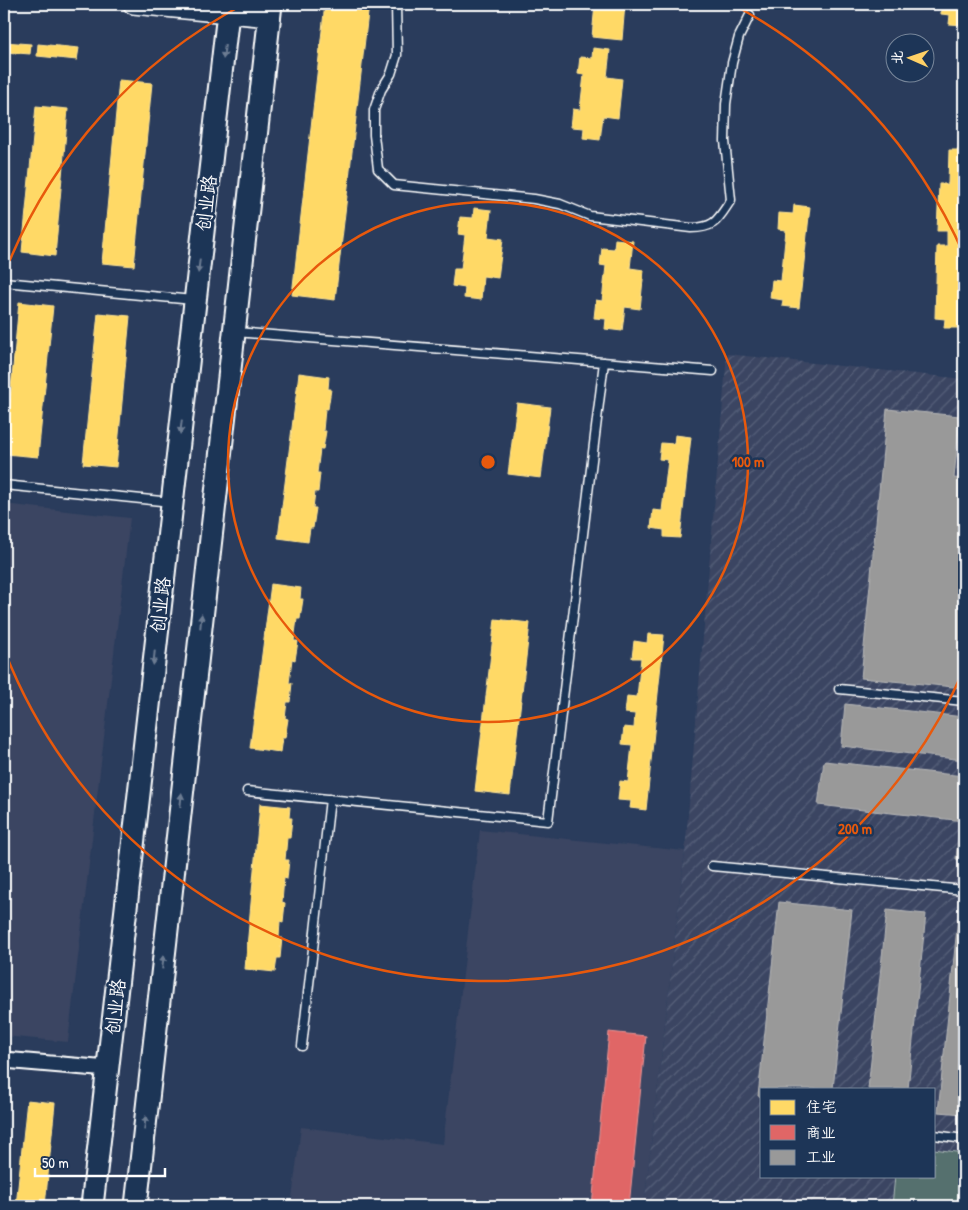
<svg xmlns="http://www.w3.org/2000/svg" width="968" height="1210" font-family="'Patrick Hand','LXGW WenKai TC',sans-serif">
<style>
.built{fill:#3a4562}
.industrial{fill:url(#industrial-furrows);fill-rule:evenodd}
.grass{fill:#54706e;stroke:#aab8b6}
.homes{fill:#ffd966;stroke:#ffe494}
.shops{fill:#e06666;stroke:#e99494}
.industry{fill:#999;stroke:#b8b8b8}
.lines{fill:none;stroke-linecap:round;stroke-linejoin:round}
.service-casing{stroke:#fff;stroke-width:11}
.minor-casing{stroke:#fff;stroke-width:19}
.tertiary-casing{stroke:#fff;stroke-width:22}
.secondary-casing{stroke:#fff;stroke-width:25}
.service{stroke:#1d3557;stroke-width:8}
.minor{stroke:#1d3557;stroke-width:15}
.tertiary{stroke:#1d3557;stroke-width:19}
.secondary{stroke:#1d3557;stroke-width:21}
.oneway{fill:#6c7c92}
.ring{fill:none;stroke:#e8590c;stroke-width:2.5}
.labels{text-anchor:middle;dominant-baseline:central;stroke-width:5;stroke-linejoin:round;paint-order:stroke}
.street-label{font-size:19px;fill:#fff;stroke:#1d3557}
.centre{fill:#e8590c;stroke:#1d3557;stroke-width:2.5}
.ring-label{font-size:15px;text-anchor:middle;font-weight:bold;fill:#e8590c;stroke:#1d3557;stroke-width:5;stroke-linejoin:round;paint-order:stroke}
</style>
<defs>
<pattern id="industrial-furrows" width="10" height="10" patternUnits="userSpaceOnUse" patternTransform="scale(1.25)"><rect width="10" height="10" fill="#3a4562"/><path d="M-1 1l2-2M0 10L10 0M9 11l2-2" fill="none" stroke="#58617a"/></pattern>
</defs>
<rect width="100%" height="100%" fill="#2a3c5c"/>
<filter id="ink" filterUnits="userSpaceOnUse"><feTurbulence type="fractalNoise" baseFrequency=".02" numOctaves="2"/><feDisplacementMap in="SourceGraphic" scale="10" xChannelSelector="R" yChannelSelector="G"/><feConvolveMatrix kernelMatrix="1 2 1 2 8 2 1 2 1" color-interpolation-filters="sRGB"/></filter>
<g filter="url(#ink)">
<path class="built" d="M4 504 130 518 68 1042 4 1036Z
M480 830 685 851 644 1206H291L301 1127 443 1144Z"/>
<path class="industrial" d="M727 354 964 379V1206H644L685 851ZM762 1089H934V1176H762Z"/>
<path class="grass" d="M934 1149 963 1153 957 1206H892L895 1176H934Z"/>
<path class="homes" d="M325 4H369L335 300 292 295Z
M595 4H625L622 40 592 37Z
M941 4H964V25L949 24 950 15 941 14Z
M4 42 31 44 30 54 4 52Z
M38 44 79 48 77 60 37 56Z
M593 48 610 50 607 77 622 79 618 118 603 116 600 140 583 138 584 128 571 127 573 109 580 110 584 75 578 74 580 57 592 58Z
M119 80 152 83 134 266 102 263Z
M36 106 68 109 55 256 22 252Z
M949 150H964V328H944L945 319 935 318 937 246H947V231H937L939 184H948Z
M794 205 810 207 799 308 782 306 783 300 770 298 772 280 781 281 786 230 778 229 779 213 793 214Z
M474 208 491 210 488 237 503 239 498 278 483 276 481 300 464 298 465 288 452 286 454 269H461L465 235 458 234 460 217 473 218Z
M615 239 633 241 630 268 644 270 640 309 625 307 622 331 605 329 606 319 594 318 596 300 602 301 606 266 600 265 602 248 614 249Z
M19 302 53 306 38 457 5 454Z
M98 313 130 316 116 467 83 464Z
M299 373 329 377 328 389H331L328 409H325L323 431H326L323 449H320L317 473H320L318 492H315L313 508H316L313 528H310L308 542 278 538Z
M517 403 550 407 541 478 508 474Z
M675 435 691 437 680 538 664 537V530L651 528 653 510 662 511 668 460 659 459 661 443 674 444Z
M271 584 301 588 300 599H303L300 619H297L294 641H298L295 660 292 659 289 683H292L290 702H287L285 718 288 719 285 738H282L280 752 250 748Z
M495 619 530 623 510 795 475 791Z
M648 634 664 635 646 810 630 808 631 801 618 800 620 781 628 782 632 745 622 744 624 727 634 728 635 714 625 713 627 696 637 697 641 658H632L634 641 647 643Z
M260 804 290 807 289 818H292L290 838H287L285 860H289L287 879 284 878 282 902 285 903 283 922 280 921 279 938H282L280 958H277L275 972 245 969Z
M27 1100 55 1103 45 1206H16Z"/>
<path class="shops" d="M609 1032 646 1036 629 1206H592Z"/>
<path class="industry" d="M887 409 960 416 954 478 964 479V688L861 678Z
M845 704 964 717V760L841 746Z
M824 761 964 776V821L818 805Z
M960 821H964V860L956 859Z
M779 902 852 910 833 1089H762V1097L758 1096Z
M887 910 926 914 908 1089H868Z
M958 918H964V1114L938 1112Z"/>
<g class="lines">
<defs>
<path id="service" d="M396 4 397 55 391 74 381 90 374 110V135L378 169 394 185 534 199 560 204 590 216 691 228C716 228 718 219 731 200L725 141 726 104 732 63 739 37 750 15
M4 282 193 300
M236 332 713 371
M4 485 171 502
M839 689 964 701
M247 791 548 821 604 362
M712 866 964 890
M302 1046 330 799
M934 1135 964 1139"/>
<path id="minor" d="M4 1060 108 1069"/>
<path id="tertiary" d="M133 4 269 17"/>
<path id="secondary" d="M92 1206 229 4
M136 1206 271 4"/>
</defs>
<use href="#service" class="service-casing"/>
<use href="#minor" class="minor-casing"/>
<use href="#tertiary" class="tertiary-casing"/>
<use href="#secondary" class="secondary-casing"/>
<use href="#service" class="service"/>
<use href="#minor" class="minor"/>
<use href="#tertiary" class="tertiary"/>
<use href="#secondary" class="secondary"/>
</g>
<defs><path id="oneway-solid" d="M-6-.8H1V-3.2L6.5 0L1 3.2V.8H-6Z" transform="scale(1.25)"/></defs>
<g class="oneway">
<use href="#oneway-solid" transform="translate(224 52) rotate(97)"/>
<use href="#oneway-solid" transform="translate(199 266) rotate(97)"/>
<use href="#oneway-solid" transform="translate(181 427) rotate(97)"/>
<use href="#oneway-solid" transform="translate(201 621) rotate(-84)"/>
<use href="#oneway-solid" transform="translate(154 658) rotate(96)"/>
<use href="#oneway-solid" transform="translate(181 800) rotate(-84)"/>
<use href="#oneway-solid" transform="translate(163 962) rotate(-84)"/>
<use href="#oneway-solid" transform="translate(145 1123) rotate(-84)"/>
</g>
</g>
<g class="ring">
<circle cx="488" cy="462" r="260"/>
<path d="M964 669A519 519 0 0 1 5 652M5 272A519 519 0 0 1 244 4M732 4A519 519 0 0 1 964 255"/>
</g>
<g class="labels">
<g class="street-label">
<text transform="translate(206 203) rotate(-83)">创业路</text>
<text transform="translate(160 605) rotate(-84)">创业路</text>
<text transform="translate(115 1007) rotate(-84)">创业路</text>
</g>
</g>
<circle cx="488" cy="462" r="8" class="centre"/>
<g class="ring-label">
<text x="748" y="467">100 m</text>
<text x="855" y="834">200 m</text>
</g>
<rect width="968" height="1210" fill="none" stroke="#1d3557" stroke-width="20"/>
<rect x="10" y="10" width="948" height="1190" fill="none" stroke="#fff" stroke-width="2" filter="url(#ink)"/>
<rect x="760" y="1088" width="175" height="90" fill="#1d3557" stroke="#77869a"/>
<rect x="770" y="1100" width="25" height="15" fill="#ffd966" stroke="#77869a"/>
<text x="806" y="1112" font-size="15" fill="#ffffff">住宅</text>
<rect x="770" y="1125" width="25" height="15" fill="#e06666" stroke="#77869a"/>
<text x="806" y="1138" font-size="15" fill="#ffffff">商业</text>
<rect x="770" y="1150" width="25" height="15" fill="#999999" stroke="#77869a"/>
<text x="806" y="1162" font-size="15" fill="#ffffff">工业</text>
<g transform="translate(910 58) rotate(272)"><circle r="24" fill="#1d3557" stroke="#77869a"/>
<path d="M0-4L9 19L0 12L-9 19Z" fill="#ffd166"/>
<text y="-8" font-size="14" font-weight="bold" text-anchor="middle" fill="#ffffff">北</text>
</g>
<path d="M35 1168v8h130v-8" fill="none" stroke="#ffffff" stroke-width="2.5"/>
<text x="42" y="1168" font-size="15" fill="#ffffff" stroke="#1d3557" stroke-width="4" paint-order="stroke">50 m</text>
</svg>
